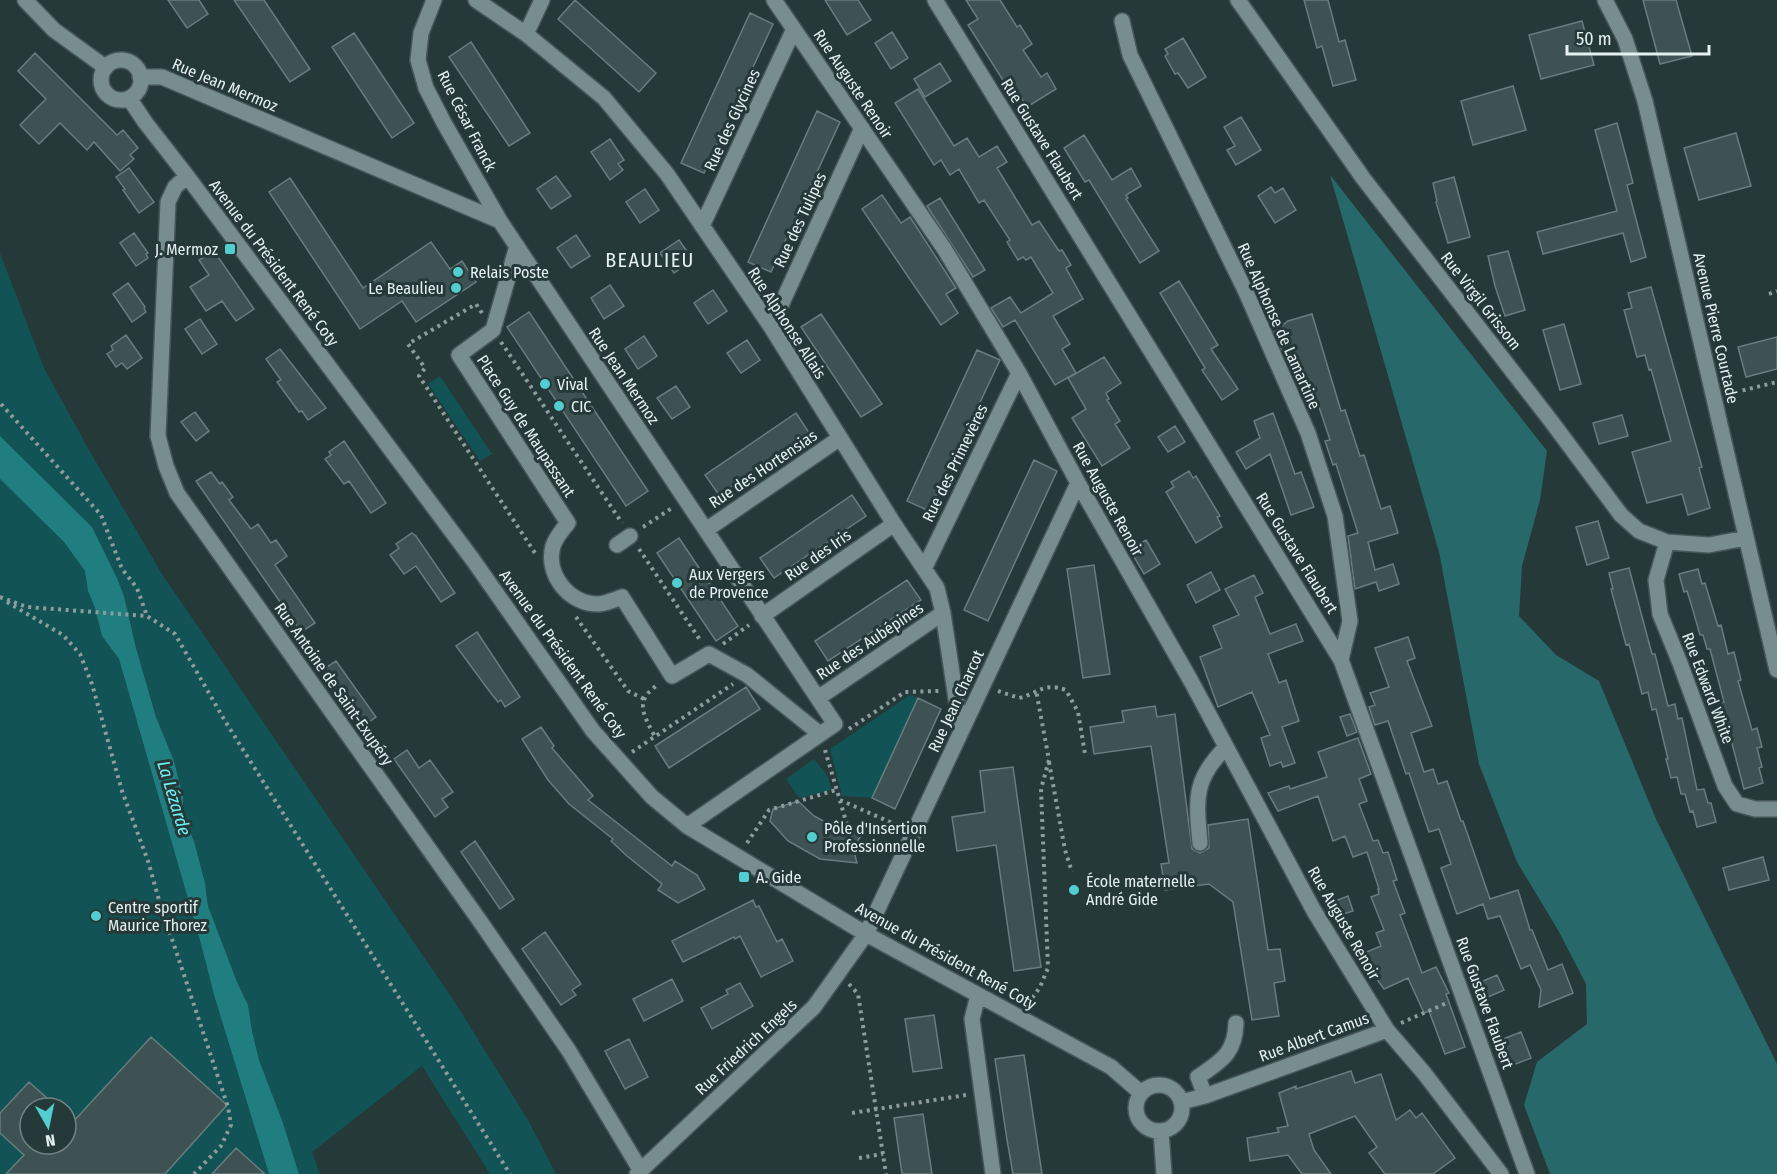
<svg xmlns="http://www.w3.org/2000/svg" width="1777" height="1174" font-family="'Fira Sans Condensed',sans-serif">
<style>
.green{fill:#125355;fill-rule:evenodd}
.forest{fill:#27696b}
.water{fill:#217e80}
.building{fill:#3f5253;stroke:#687d7d;stroke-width:1.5}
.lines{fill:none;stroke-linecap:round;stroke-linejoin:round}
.minor-casing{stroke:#465656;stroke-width:18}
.path{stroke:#8e9c9d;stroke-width:4;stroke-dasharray:3 4.5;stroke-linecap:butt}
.minor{stroke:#788d8d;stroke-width:15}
.poi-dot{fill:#52cdd0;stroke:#263939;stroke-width:2}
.labels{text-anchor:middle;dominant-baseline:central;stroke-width:6;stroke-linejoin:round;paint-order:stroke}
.street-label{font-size:16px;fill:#e5f0f1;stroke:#263939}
.poi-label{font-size:16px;fill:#e5f0f1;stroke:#263939;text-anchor:start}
.water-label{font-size:18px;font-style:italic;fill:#71f0f3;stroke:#263939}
.quarter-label{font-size:20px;letter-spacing:1.5px;fill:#e5f0f1;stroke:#263939}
</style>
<rect width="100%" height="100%" fill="#263939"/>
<path class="green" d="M0 253 44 368 89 450 162 574 456 1004 528 1120 556 1174H490L422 1066 312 1152 320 1174H299L283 1123 259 1060 252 1031 248 1005 237 982 208 906 205 883 194 841 183 816V796L174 761 156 717 136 648 124 596 117 578 92 527 0 436Z
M440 376 492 454 480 461 428 384Z
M0 479 64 542 85 571 88 591 95 608 102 636 119 659 201 944 214 995 269 1174H0ZM30 1108H66V1144H30Z
M910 695 918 698 872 798 842 796 830 749Z
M814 759 827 775 832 790 799 798 786 779Z"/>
<path class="forest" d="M1330 175 1547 451 1540 500 1522 566 1519 616 1556 655 1599 681 1656 819 1777 1064V1174H1550L1524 1105 1537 1062 1587 1024 1586 984 1558 930 1517 862 1479 764 1439 552Z"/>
<path class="water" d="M0 436 92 527 117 578 124 596 136 648 156 717 174 761 183 796V816L194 841 205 883 208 906 237 982 248 1005 252 1031 259 1060 283 1123 299 1174H269L214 995 201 944 119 659 102 636 95 608 88 591 85 571 64 542 0 479Z"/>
<path class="building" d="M168 0H199L208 14 187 28Z
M234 0H264L310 69 290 82Z
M575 0 656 73 639 92 558 19Z
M825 0H858L871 20 847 35Z
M966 0H1000L1017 27 1020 25 1032 44 1023 50 1041 77 1047 73 1056 89 1027 107 1016 89 1011 93 968 25 978 19Z
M1304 0H1328L1339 42 1345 40 1356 80 1333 86 1322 46 1317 48Z
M1643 0H1676L1692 56 1660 64Z
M750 13 773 24 704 173 681 163Z
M1582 21 1594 65 1541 79 1529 35Z
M892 32 908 58 891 69 875 43Z
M354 33 414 123 392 138 332 47Z
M1183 38 1206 77 1188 88 1178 73 1175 74 1165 56 1168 54 1165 49Z
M471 42 530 133 509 146 449 57Z
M35 53 117 135 123 130 138 148 130 155 134 159 120 171 94 142 87 150 60 123 39 144 20 125 46 99 18 71Z
M940 63 951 81 925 97 914 79Z
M1513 86 1526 130 1473 145 1461 101Z
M918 89 954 146 967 138 979 157 997 146 1007 162 997 168 1032 225 1039 221 1059 251 1062 250 1071 265 1066 268 1083 299 1053 316 1070 344 1062 349 1076 373 1055 385 1015 320 1003 327 991 308 1010 297 1021 313 1053 293 1031 257 1026 260 1023 257 1018 260 1007 242 1010 240 984 200 979 203 959 169 950 175 941 160 934 165 895 103Z
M817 111 840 122 771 272 748 262Z
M1241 117 1261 150 1236 165 1227 150 1235 146 1224 127Z
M1617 123 1633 183 1627 185 1646 257 1631 262 1623 233 1543 254 1537 232 1617 211 1595 130Z
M1736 133 1751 186 1699 200 1684 148Z
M1084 135 1112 180 1131 168 1141 186 1126 195 1128 198 1126 199 1159 251 1140 263 1089 180 1085 182 1064 148Z
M610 139 624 160 618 164 623 170 610 180 591 152Z
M129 168 154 202 139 213 123 190 125 189 116 177Z
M556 176 571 196 551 209 537 189Z
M1454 177 1470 237 1448 243 1436 202 1437 201 1433 183Z
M290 178 363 288 431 242 450 269 462 261 476 282 416 322 402 301 360 329 269 192Z
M1271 187 1275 193 1283 188 1296 210 1275 223 1258 196Z
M645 189 659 210 640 223 626 202Z
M882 195 901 223 910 217 956 288 946 294 958 313 941 325 862 209Z
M940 198 985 270 973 277 927 206Z
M134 233 148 253 146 254 148 258 136 266 120 243Z
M576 235 590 256 571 268 557 248Z
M679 240 693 260 674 273 660 253Z
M214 251 254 309 236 321 222 301 206 311 190 287 209 275 199 260Z
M1508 251 1525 310 1505 316 1495 286 1488 256Z
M1179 281 1218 345 1211 349 1238 389 1222 400 1202 370 1205 368 1160 293Z
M128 283 145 307 144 308 146 312 132 322 113 294Z
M610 285 624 306 604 319 591 298Z
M1651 287 1702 467 1699 468 1710 508 1688 515 1682 494 1647 503 1632 452 1671 441 1651 369 1649 370 1645 355 1637 357 1624 310 1632 308 1628 293Z
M713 290 727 311 708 324 694 303Z
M529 312 648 491 626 506 507 327Z
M821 314 882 404 861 417 801 327Z
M1312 314 1341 411 1345 410 1360 456 1364 455 1381 509 1390 506 1398 533 1368 542 1375 570 1393 564 1399 584 1379 591 1376 582 1355 589 1348 536 1358 533 1336 464 1333 465 1325 441 1330 440 1317 401 1314 403 1301 362 1289 366 1274 332 1288 321Z
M200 319 217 344 202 354 185 329Z
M1564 324 1581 384 1560 390 1543 330Z
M126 335 142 358 127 369 122 363 116 367 107 354 113 350 111 346Z
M644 336 657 356 638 369 625 349Z
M1777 337V369L1746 377 1738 347Z
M747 340 760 360 741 373 727 353Z
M280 349 326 408 308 420 302 411 299 412 277 382 281 380 266 359Z
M977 350 1000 360 929 511 907 501Z
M1104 357 1121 383 1106 393 1109 399 1107 400 1120 421 1115 424 1130 448 1102 466 1072 418 1086 409 1068 378Z
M676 386 690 407 672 419 657 398Z
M195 412 209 431 196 441 181 422Z
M796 413 810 434 719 495 705 475Z
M1273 413 1295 474 1301 472 1314 507 1291 515 1270 454 1246 469 1236 452 1260 438 1254 421Z
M1622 415 1628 436 1599 444 1593 423Z
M1175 426 1185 442 1168 452 1158 437Z
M344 441 386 503 371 513 349 481 344 484 325 459 331 455 329 452Z
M1034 460 1057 471 988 621 964 610Z
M1189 471 1193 478 1196 476 1220 516 1217 517 1222 527 1196 543 1166 492 1174 487 1171 482Z
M211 472 220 484 222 482 233 497 229 500 251 529 258 524 271 543 276 540 287 556 275 565 315 623 301 632 196 481Z
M852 495 866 516 774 578 760 558Z
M1598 521 1609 558 1587 565 1576 527Z
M412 533 416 536 455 593 441 602 416 566 404 574 390 555 399 548 396 544Z
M679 538 738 626 716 641 657 553Z
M1146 540 1160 564 1144 574 1130 550Z
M1094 565 1110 674 1083 678 1067 569Z
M1629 568 1652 654H1655L1668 706 1675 704 1678 719 1682 718 1697 790 1704 789 1708 803H1711L1716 822 1697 827 1693 811 1690 812 1685 794H1681L1677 777 1671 778 1666 759H1668L1656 709 1652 710 1648 692 1642 694 1629 644 1626 645 1611 589H1613L1609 573Z
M1698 569 1702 584 1705 583 1718 626 1721 625 1728 654 1734 652 1741 680 1738 681 1752 730 1757 728 1762 747 1757 748 1762 767 1759 768 1763 783 1744 789 1721 702H1724L1710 649H1707L1703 635H1700L1692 607 1687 591 1684 592 1679 574Z
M1211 572 1220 590 1196 603 1187 585Z
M1254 575 1263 593 1255 597 1270 634 1296 624 1303 641 1268 654 1279 683 1286 680 1299 721 1282 727 1295 763 1283 767 1281 762 1270 766 1261 738 1270 735 1252 692 1218 707 1200 657 1222 648 1213 626 1239 615 1225 589Z
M907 580 921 600 828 661 815 641Z
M477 632 520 697 505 707 501 700 498 702 490 692 456 646Z
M1408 637 1415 658 1407 661 1432 726 1411 733 1424 772 1433 769 1438 784 1447 781 1461 821H1463L1490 899 1518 890 1530 930H1532L1548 970 1562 964 1573 993 1539 1007 1541 990 1530 965 1521 969 1500 916 1488 919 1483 904 1457 914 1441 868 1451 864 1439 829 1429 832 1409 773 1406 774 1388 721 1375 725 1369 707 1375 705 1370 693 1389 687 1375 648Z
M336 661 376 717 362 727 322 670Z
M746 687 760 709 669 768 655 746Z
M918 698 941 709 895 809 872 798Z
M1155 706 1157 717 1175 714 1192 849 1200 853 1209 848 1208 825 1248 819 1268 950 1280 949 1285 981 1274 983 1279 1016 1252 1020 1233 902 1209 884 1165 890 1161 864 1169 863 1151 746 1094 754 1090 727 1124 722 1122 711Z
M1350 714 1357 732 1347 736 1340 717Z
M541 727 554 746 552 748 593 796 588 800 672 866 675 861 697 875 705 889 678 903 658 890 662 884 627 856 611 841 613 839 569 804 548 780 522 739Z
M1358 738 1371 774 1359 779 1367 801 1359 804 1373 841 1378 840 1383 853 1388 852 1397 880 1393 881 1405 913 1400 915 1422 973 1436 967 1449 993 1446 994 1465 1047 1445 1054 1429 1011 1424 1013 1408 978 1384 989 1359 955 1381 946 1376 933 1384 930 1371 897 1379 894 1378 889H1379L1367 852 1353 857 1345 836 1333 841 1318 796 1278 811 1268 793 1289 786 1290 789 1327 777 1318 752Z
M407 750 419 768 430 760 453 792 442 799 448 807 435 817 394 759Z
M1013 767 1041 967 1014 971 996 845 957 851 952 817 985 812 980 771Z
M798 801 814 816 829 824 844 827 866 828 853 848 857 863 820 859 788 841 770 821 773 809Z
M475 841 514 899 500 909 461 852Z
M1763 857 1769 880 1729 890 1723 868Z
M1348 896 1353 911 1337 916 1330 903Z
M753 900 756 907 759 906 777 942 782 939 793 961 761 977 740 936 735 939 734 937 683 962 672 941Z
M545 932 581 984 572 990 576 995 561 1005 522 949Z
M1497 975 1504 990 1481 1000 1474 985Z
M672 979 683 1001 644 1021 633 999Z
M740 983 753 1006 712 1029 701 1008 728 994 726 990Z
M934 1015 942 1068 913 1072 905 1019Z
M1521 1032 1531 1058 1513 1065 1503 1039Z
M151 1037 227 1105 165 1174H6L24 1155 0 1133V1113L29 1082 58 1108H30V1144H66V1116L73 1122Z
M629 1039 648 1077 625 1089 605 1051Z
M1024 1055 1042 1174H1013L1007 1140 995 1059Z
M1351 1071 1355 1083 1381 1074 1396 1120 1410 1110 1416 1118 1422 1113 1455 1158 1433 1174H1385L1369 1153 1377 1147 1355 1116 1309 1134 1314 1150 1331 1174H1302L1288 1155 1250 1161 1247 1138 1279 1132 1277 1128 1288 1126 1279 1093 1296 1086V1089Z
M923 1114 932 1174H902L894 1118Z
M236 1148 265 1174H212Z"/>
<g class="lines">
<defs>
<path id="minor" d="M25 0 54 30 105 67
M434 0 421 33 418 60 426 88 444 123 500 221
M476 0 526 34 604 98 667 174 771 327 894 524 937 588 943 613 961 732
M774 0 945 250 1019 373 1078 483 1191 681 1314 911 1387 1030
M935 0 1341 660 1527 1174
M1238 0 1363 178 1551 421 1621 515 1639 531 1667 542 1709 545 1746 538
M1605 0 1625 39 1645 101 1777 670
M1122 21 1130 55 1245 290 1308 433 1335 516 1350 621 1341 660
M526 34 542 0
M101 80a20 20 0 1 1 40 0a20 20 0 1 1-40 0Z
M140 77H162L500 221 835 724 687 826
M129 98 145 122 187 176 473 560 593 731 652 797 687 826 866 934 1111 1067 1141 1093
M187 176 175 187 168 202 158 436 166 466 177 493 482 924 569 1051 641 1171
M702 226 794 29
M517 246 493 330 459 355 568 523C562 530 556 537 553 546 545 575 570 605 599 604 607 603 614 600 622 597L672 676 709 654 747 675 820 734
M771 327 862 128
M706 530 840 438
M1667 542 1656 580 1660 614 1680 663 1725 786 1737 804 1755 809H1777
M617 545 630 536
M924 569 1019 373
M762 616 894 524
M818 698 943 613
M1200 843C1196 799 1193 780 1226 747
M978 995 972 1019 993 1174
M1136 1108a23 23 0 1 1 46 0a23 23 0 1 1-46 0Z
M1205 1096 1198 1077C1221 1061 1235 1054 1236 1023
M1181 1102 1205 1096 1387 1030 1424 1073 1501 1174
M1161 1131 1164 1174
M637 1174 814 1007 866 934 1078 483"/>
</defs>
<use href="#minor" class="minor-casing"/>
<path class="path" d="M1769 294 1777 291
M482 313 476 304 408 344 425 368 419 376 535 553
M501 342 622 523
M1728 394 1777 382
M1 404 101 515 122 569 137 588 147 616
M643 527 672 508
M639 549 700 640
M0 597 27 607 147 616 175 634 225 721 510 1174
M7 602 63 635 80 654 92 684 122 791 148 861 159 900 228 1107 231 1125 221 1146 194 1174
M576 617 628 691 644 699
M723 644 749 625
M998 691 1019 698C1040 693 1042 682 1066 690L1078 712 1085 754
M849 729 905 692 939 691
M654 735C643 714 634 700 659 684
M825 750 856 855
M632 752 733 684
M1049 762 1065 850 1072 872
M840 800 899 826
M747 843 769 810 836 790
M849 984 858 994 886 1174
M1028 1004 1040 987 1048 968 1041 789 1049 760 1036 690
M1401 1023 1449 1002
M852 1113 966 1095
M859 1158 883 1154"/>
<use href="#minor" class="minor"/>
</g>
<g class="poi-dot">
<rect x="224" y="243" width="12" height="12" rx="3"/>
<circle cx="458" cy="272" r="6"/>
<circle cx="456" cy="288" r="6"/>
<circle cx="545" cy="384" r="6"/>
<circle cx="559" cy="406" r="6"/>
<circle cx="677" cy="583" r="6"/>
<circle cx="812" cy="837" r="6"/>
<rect x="738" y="871" width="12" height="12" rx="3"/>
<circle cx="1074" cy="890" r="6"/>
<circle cx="96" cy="916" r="6"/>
</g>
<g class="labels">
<g class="street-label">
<text transform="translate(853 84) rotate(56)">Rue Auguste Renoir</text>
<text transform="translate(225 85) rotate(23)">Rue Jean Mermoz</text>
<text transform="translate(732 120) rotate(-65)">Rue des Glycines</text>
<text transform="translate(467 121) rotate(63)">Rue César Franck</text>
<text transform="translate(1042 139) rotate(58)">Rue Gustave Flaubert</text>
<text transform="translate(800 220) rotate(-65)">Rue des Tulipes</text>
<text transform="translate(274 263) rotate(53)">Avenue du Président René Coty</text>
<text transform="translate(1481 301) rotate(52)">Rue Virgil Grissom</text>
<text transform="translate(787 323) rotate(57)">Rue Alphonse Allais</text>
<text transform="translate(1279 326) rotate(66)">Rue Alphonse de Lamartine</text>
<text transform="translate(1716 328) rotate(77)">Avenue Pierre Courtade</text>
<text transform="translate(624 376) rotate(56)">Rue Jean Mermoz</text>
<text transform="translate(526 426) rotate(57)">Place Guy de Maupassant</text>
<text transform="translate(955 463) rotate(-64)">Rue des Primevères</text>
<text transform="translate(763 469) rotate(-34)">Rue des Hortensias</text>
<text transform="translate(1108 499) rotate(61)">Rue Auguste Renoir</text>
<text transform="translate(1297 553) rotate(58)">Rue Gustave Flaubert</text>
<text transform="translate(818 555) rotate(-35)">Rue des Iris</text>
<text transform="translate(870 641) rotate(-34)">Rue des Aubépines</text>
<text transform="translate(563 654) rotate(54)">Avenue du Président René Coty</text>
<text transform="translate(334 684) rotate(55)">Rue Antoine de Saint-Exupéry</text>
<text transform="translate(1708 688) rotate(69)">Rue Edward White</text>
<text transform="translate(956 701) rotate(-65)">Rue Jean Charcot</text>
<text transform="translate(1344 923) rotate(60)">Rue Auguste Renoir</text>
<text transform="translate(946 956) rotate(29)">Avenue du Président René Coty</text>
<text transform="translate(1485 1003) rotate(70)">Rue Gustave Flaubert</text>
<text transform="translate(1314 1037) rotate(-20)">Rue Albert Camus</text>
<text transform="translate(746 1047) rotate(-43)">Rue Friedrich Engels</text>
</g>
<g class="poi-label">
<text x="218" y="249" text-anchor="end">J. Mermoz</text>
<text x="470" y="272">Relais Poste</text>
<text x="444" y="288" text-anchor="end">Le Beaulieu</text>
<text x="557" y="384">Vival</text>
<text x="571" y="406">CIC</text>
<text x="689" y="574">Aux Vergers<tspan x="689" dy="18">de Provence</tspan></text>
<text x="824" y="828">Pôle d'Insertion<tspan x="824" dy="18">Professionnelle</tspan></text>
<text x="756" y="877">A. Gide</text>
<text x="1086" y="881">École maternelle<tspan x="1086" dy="18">André Gide</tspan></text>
<text x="108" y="907">Centre sportif<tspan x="108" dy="18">Maurice Thorez</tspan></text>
</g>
<g class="water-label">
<text transform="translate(174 798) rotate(73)">La Lézarde</text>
</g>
<g class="quarter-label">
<text x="650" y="260">BEAULIEU</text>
</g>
</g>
<g transform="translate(48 1126) rotate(171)"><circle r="28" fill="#263939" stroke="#728283" stroke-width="1.5"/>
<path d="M0-4.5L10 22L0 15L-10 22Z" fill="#52cdd0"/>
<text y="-9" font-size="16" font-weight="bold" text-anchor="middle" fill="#e5f0f1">N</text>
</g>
<path d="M1567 45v9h142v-9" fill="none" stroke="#e5f0f1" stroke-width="3"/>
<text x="1576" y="45" font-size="18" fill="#e5f0f1" stroke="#263939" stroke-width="4.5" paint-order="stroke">50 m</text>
</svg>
